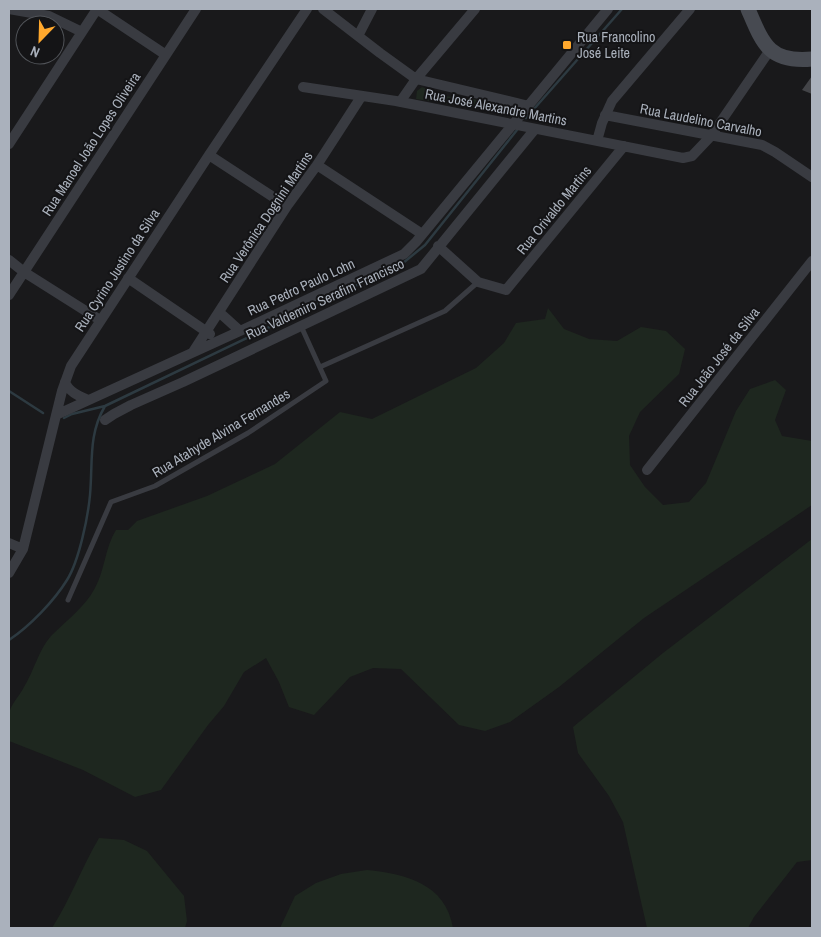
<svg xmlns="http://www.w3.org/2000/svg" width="821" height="937" font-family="'Archivo Narrow',sans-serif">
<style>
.green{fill:#1e271f}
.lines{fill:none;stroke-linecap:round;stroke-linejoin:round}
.stream{stroke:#2d3a41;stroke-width:2.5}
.building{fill:#434448}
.service{stroke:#393b41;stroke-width:5}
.minor{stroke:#393b41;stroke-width:10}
.secondary{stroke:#474a51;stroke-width:15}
.poi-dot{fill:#ffa82d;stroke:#141416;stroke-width:2}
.labels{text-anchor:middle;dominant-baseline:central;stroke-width:4;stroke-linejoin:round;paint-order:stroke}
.poi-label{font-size:14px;fill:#aab1bc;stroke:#141416;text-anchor:start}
.street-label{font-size:14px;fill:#aab1bc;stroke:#141416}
</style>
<rect width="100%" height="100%" fill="#19191b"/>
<path class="green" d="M422 87 443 96 467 98 512 107 513 114 416 99 417 91Z
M548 308 564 329 589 339 617 341 641 327 666 331 685 349 679 374 640 412 629 436 630 465 645 487 663 505 689 502 706 483 736 411 750 389 775 380 786 390 775 420 782 436 812 441V505L644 618 559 687 510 722 485 731 459 725 401 669 373 668 350 677 314 715 289 707 279 682 266 658 244 672 224 706 208 725 161 790 135 797 83 770 9 741C8 732 7 719 10 710 13 702 20 695 24 687 34 671 38 651 51 636 66 621 85 607 95 588 105 570 105 547 116 530H128L137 521 207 496 275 464 340 412 372 419 476 368 504 343 516 323 545 319Z
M812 539V860L797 862 754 917 748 928H647L623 822 609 796 578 753 573 727 663 653Z
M99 838 124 840 147 851 184 896 187 921 185 928H52C70 900 82 867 99 838Z
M367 870C406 874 446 884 453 928H280L295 896 316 883 341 874Z"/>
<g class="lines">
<path class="stream" d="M526 118 622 9
M9 391 43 413
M64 418 72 414 105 406 403 263 425 245 517 130
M9 640C30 626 54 601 67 580 79 561 88 517 90 495 93 462 88 435 105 406"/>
</g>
<path class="building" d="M812 76V94L802 90Z"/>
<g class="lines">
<path class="service" d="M320 367 445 311 478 282
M68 600 111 502 155 486 248 433 326 381 301 326"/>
<path class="minor" d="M9 9 49 16 82 32
M97 9 166 55
M323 9 380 53 416 79 529 106
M358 36 372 9
M303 87 396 101 683 158 692 156 711 136 770 50
M400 102 416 79 475 9
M605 115 762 145 775 152 812 177
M597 141 602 123 612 101 690 9
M9 144 97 9
M209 155 287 206
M317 165 422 234
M438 246 478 282 506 290 624 146
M9 260 24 272 100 320
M128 278 210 334
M9 295 196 9
M219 312 240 331
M193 352 287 206 317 165 361 97
M65 382C69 392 79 396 88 400
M56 415 240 331 404 254 416 242 608 9
M105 420 114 414 131 405 183 382 421 269 535 129
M647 470 812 261
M9 543 23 549
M9 573 23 549 62 391 71 366 209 155 307 9"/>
<path class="secondary" d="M748 9C763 44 769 63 812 59"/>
</g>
<rect class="poi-dot" x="562" y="40" width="10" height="10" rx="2.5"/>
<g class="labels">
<g class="poi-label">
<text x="577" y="37">Rua Francolino<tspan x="577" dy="16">José Leite</tspan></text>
</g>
<g class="street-label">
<text transform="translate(496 107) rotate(11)">Rua José Alexandre Martins</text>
<text transform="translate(701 120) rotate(11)">Rua Laudelino Carvalho</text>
<text transform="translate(91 144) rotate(-57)">Rua Manoel João Lopes Oliveira</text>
<text transform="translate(554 210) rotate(-51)">Rua Orivaldo Martins</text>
<text transform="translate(266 217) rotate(-56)">Rua Verônica Dognini Martins</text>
<text transform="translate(117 270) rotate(-57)">Rua Cyrino Justino da Silva</text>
<text transform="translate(301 287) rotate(-25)">Rua Pedro Paulo Lohn</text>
<text transform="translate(325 299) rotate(-25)">Rua Valdemiro Serafim Francisco</text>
<text transform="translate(719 357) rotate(-52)">Rua João José da Silva</text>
<text transform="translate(221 433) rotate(-31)">Rua Atahyde Alvina Fernandes</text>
</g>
</g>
<rect width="821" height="937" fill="none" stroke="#aab1bc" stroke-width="20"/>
<g transform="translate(40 40) rotate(203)"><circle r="24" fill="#141416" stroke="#505358"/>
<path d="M0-4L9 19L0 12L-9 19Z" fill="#ffa82d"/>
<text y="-8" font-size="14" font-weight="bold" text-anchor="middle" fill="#aab1bc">N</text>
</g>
</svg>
